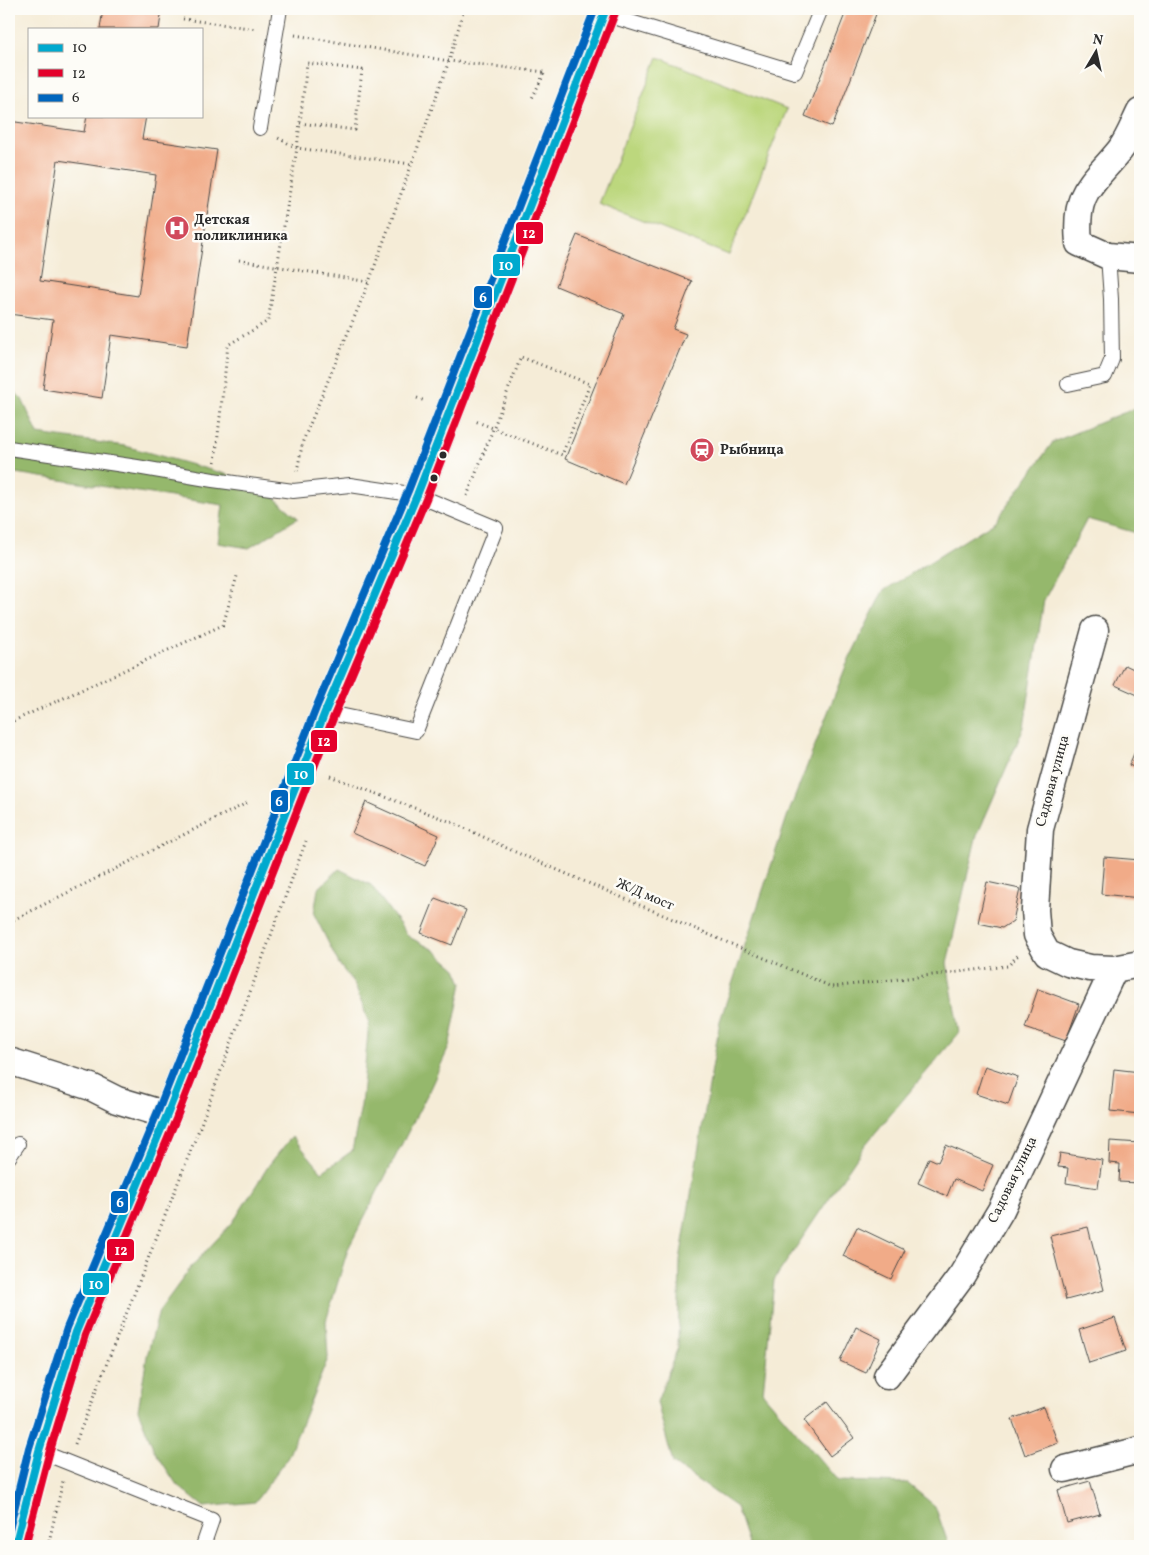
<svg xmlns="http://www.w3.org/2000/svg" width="1149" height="1555" font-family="Vollkorn,serif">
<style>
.green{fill:#bcd77d;stroke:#748154}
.forest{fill:#95b86c;stroke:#60724c}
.building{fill:#f1ab88;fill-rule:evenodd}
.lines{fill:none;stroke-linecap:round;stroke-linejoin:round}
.service-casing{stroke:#494845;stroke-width:16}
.minor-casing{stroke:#494845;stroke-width:29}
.primary-casing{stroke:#494845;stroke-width:30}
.path{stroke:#494845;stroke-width:3;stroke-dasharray:1 4;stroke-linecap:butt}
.service{stroke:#fff;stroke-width:14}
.minor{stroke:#fff;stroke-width:26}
.primary{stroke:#f6c06b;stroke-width:28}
.bus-1-casing{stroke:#fdfcf7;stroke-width:11}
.bus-2-casing{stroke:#fdfcf7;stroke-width:11}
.bus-3-casing{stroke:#fdfcf7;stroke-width:11}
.bus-1{stroke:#00a9ce;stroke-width:8}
.bus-2{stroke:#e4002b;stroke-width:8}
.bus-3{stroke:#0065bd;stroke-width:8}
.bus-dot{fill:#2b2b2b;stroke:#fdfcf7;stroke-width:2}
.labels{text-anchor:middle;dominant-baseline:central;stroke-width:5;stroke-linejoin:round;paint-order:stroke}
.poi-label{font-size:14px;font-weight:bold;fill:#2b2b2b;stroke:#fdfcf7;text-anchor:start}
.street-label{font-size:14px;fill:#2b2b2b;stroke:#fdfcf7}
.line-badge{stroke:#fdfcf7;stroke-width:2}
.badge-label{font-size:14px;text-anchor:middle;font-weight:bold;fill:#fff}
</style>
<rect width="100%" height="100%" fill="#fdfcf7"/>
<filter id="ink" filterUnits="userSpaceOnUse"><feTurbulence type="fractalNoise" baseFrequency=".02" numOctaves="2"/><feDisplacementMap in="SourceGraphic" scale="10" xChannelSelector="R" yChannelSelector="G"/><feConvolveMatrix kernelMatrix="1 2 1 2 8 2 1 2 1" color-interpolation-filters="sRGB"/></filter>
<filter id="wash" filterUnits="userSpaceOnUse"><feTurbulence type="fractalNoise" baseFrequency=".0096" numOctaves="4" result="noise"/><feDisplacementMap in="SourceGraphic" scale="20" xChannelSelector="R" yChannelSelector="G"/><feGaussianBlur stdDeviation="1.12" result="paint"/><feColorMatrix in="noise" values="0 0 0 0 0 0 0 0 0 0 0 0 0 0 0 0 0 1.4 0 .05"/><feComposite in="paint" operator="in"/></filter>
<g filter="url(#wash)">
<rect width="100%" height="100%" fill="#f5ecd7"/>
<path class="green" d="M658 57 787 109 729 255 599 204Z"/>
<path class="forest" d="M9 386 22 399 38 434 125 446 257 483 298 518 249 548 218 543 223 505 9 472Z
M1140 406V534L1087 519 1044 600 1024 727 976 838 947 963 959 1033 865 1145 774 1280 763 1393 838 1481 907 1483 935 1506 949 1546H749L736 1507 673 1463 657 1402 678 1347 680 1260 720 1021 787 817 846 666 883 591 996 521 1053 442Z
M339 869 371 885 409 937 434 950 456 969 462 983 449 1047 429 1091 348 1249 326 1321 328 1358 288 1457 255 1502 204 1507 177 1485 154 1450 138 1410 147 1356 159 1311 192 1266 233 1222 269 1165 292 1136 322 1172 352 1151 361 1106 369 1023 355 985 339 964 314 914 318 889Z"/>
<g id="blocks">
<path class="building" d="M103 9H162L159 29H100Z
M847 9H878L832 127 805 116Z
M87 116H146L142 139 217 150 187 346 111 335 102 398 43 389 53 320 9 314V121L84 132ZM58 160 156 175 138 296 40 281Z
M577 235 692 281 673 329 686 334 624 484 565 459 624 314 556 286Z
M1125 665 1140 672V696L1115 685Z
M1140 740V770L1129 765Z
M366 802 439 835 425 866 352 833Z
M1104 857 1140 860V898L1101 894Z
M987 882 1020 889 1013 921 1002 928 978 923Z
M435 898 466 910 452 945 421 933Z
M1038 989 1079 1004 1066 1041 1025 1027Z
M985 1066 1018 1077 1008 1105 976 1094Z
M1114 1069 1140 1072V1114L1110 1111Z
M1110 1141 1140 1143V1183L1119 1182 1120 1164 1109 1163Z
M946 1145 993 1165 982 1191 954 1179 947 1196 918 1183 929 1158 938 1162Z
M1060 1153 1102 1160 1098 1188 1066 1183 1068 1168 1058 1167Z
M857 1227 905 1250 891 1279 843 1256Z
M1088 1227 1104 1290 1066 1300 1050 1236Z
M1115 1318 1126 1351 1089 1363 1079 1330Z
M856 1327 881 1339 866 1373 840 1361Z
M827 1402 854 1438 830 1456 804 1420Z
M1044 1407 1058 1443 1025 1455 1012 1419Z
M1090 1481 1100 1514 1067 1523 1058 1490Z"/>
</g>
</g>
<g filter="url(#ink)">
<use href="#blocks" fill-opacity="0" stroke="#494845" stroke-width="1"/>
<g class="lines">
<defs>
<path id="service" d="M604 14 795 72 821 9
M260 128 280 9
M1068 384 1105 376 1112 359 1111 299 1108 256
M9 448 137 467 213 480 293 491 350 485 417 495 496 528 416 731 325 712
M9 1157 18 1144
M39 1451 212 1520 203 1546"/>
<path id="minor" d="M1140 112C1134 124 1128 140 1120 150 1090 187 1074 191 1079 243L1108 256 1140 259
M1095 630 1040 829 1035 910 1037 935 1047 953 1068 963 1090 968 1114 969 1140 964
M9 1061 91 1087 117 1100 167 1115
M887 1376 962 1275 1001 1210 1114 969
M1065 1469 1140 1450"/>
<path id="primary" d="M15 1546 39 1451 76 1332 167 1115 325 712 417 495 606 9"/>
</defs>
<use href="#service" class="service-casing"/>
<use href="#minor" class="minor-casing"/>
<use href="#primary" class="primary-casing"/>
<path class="path" d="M183 19 257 29
M295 35 449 61 545 72 531 100
M300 123 355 130 362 70 307 63 297 148 411 164
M239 260 369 282 449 61 464 9
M417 398 425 401
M215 462 228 345 268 321 297 148 278 138
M297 471 303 441 369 282
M467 496 521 357 590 384 562 455 475 421
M9 723 223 625 237 576
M330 776 454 823 513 851 832 987 1008 966 1019 954
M9 922 247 803
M75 1444 200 1127 306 841
M48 1546 63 1481"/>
<use href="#service" class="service"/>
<use href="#minor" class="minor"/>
<use href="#primary" class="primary"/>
<defs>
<path id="bus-1" d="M15 1546 39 1451 76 1332 167 1115 325 712 417 495 606 9"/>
<path id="bus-2" d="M25 1546 49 1454 85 1335 176 1119 334 716 426 499 615 13"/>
<path id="bus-3" d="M9 1530 29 1448 67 1328 158 1111 316 708 408 491 595 9"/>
</defs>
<use href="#bus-1" class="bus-1-casing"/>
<use href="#bus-2" class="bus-2-casing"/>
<use href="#bus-3" class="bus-3-casing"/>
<use href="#bus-1" class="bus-1"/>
<use href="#bus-2" class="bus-2"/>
<use href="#bus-3" class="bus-3"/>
</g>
</g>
<defs>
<symbol id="hospital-disc" viewBox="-11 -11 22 22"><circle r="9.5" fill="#d1495b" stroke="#fdfcf7"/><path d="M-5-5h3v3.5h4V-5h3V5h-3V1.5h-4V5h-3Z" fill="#fff"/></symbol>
<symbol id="station-disc" viewBox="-11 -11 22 22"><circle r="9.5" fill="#d1495b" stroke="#fdfcf7"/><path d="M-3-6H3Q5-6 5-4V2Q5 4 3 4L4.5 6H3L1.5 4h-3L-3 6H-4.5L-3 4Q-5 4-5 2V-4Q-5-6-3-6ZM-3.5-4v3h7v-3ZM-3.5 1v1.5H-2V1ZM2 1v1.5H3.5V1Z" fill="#fff"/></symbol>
</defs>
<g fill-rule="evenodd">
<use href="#hospital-disc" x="163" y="214" width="28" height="28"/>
<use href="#station-disc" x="688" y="436" width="28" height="28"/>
</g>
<g class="bus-dot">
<circle cx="443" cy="455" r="4.5"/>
<circle cx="434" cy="478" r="4.5"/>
</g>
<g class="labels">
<g class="poi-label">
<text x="194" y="220">Детская<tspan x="194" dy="16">поликлиника</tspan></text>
<text x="720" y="450">Рыбница</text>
</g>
<g class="street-label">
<text transform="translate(1053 781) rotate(-75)">Садовая улица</text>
<text transform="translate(645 895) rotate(23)">Ж/Д мост</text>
<text transform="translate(1013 1180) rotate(-64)">Садовая улица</text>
</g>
</g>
<g class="line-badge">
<rect x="515" y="221" width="29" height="24" rx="5" fill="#e4002b"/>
<rect x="492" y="253" width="29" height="24" rx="5" fill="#00a9ce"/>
<rect x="473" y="285" width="20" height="24" rx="5" fill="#0065bd"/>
<rect x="310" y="729" width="28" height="24" rx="5" fill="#e4002b"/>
<rect x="286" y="762" width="29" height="24" rx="5" fill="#00a9ce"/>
<rect x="270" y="789" width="19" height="24" rx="5" fill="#0065bd"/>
<rect x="110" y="1190" width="19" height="24" rx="5" fill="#0065bd"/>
<rect x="106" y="1238" width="29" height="24" rx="5" fill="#e4002b"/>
<rect x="82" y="1272" width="28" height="24" rx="5" fill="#00a9ce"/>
</g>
<g class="badge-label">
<text x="529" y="238">12</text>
<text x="506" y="270">10</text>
<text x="483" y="302">6</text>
<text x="324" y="746">12</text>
<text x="301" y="779">10</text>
<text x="279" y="806">6</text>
<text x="120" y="1207">6</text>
<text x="121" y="1255">12</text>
<text x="96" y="1289">10</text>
</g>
<rect width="1149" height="1555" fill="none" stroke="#fdfcf7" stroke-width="30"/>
<rect x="28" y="28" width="175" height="90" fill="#fdfcf7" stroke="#a9a8a5"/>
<rect x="38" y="44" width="25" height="8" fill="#00a9ce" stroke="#a9a8a5"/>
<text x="72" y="52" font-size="15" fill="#2b2b2b">10</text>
<rect x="38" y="69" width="25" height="8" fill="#e4002b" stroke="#a9a8a5"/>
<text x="72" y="78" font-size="15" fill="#2b2b2b">12</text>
<rect x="38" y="94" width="25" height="8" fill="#0065bd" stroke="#a9a8a5"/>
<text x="72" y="102" font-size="15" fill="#2b2b2b">6</text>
<g transform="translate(1096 52) rotate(9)" stroke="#fdfcf7" stroke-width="4" paint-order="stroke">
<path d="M0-4L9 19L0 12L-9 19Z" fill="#2b2b2b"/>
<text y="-8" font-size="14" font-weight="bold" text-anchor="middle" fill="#2b2b2b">N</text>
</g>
</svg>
